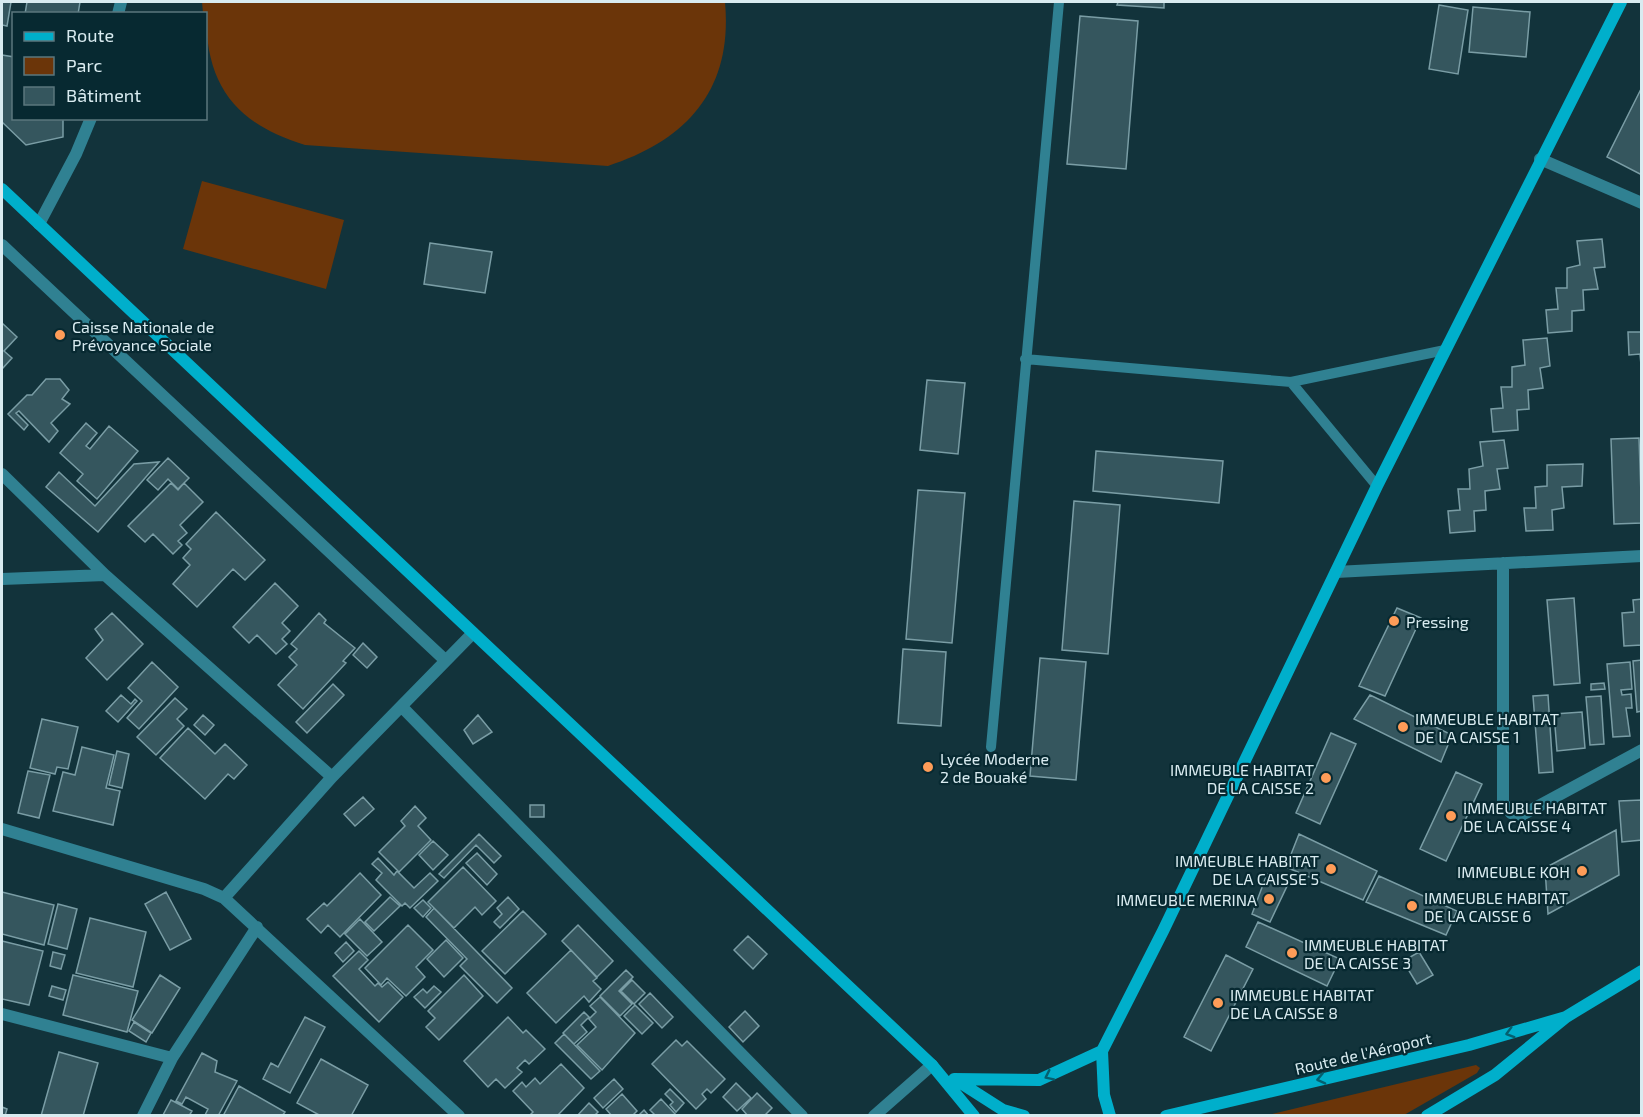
<svg xmlns="http://www.w3.org/2000/svg" width="1643" height="1117" font-family="'Exo 2',sans-serif">
<style>
.green{fill:#6b3509}
.building{fill:#35565e;stroke:#7a9da5;stroke-width:1.5}
.lines{fill:none;stroke-linecap:round;stroke-linejoin:round}
.lane{stroke:#308192;stroke-width:10}
.street{stroke:#308192;stroke-width:12}
.secondary{stroke:#00afcb;stroke-width:12}
.oneway{stroke:#045f6f}
.poi-dot{fill:#fe9c58;stroke:#072931;stroke-width:2}
.labels{text-anchor:middle;dominant-baseline:central;stroke-width:4.5;stroke-linejoin:round;paint-order:stroke}
.poi-label{font-size:16px;fill:#d9ebf0;stroke:#072931;text-anchor:start}
.street-label{font-size:16px;fill:#d9ebf0;stroke:#072931}
</style>
<rect width="100%" height="100%" fill="#12333b"/>
<path class="green" d="M202 2H725C733 89 688 140 608 166L305 145C236 124 206 86 206 14L203 13Z
M202 181 344 220 326 289 183 249Z
M1476 1065 1480 1068 1477 1073 1404 1115H1268Z"/>
<path class="building" d="M2 2H11L7 26 2 25Z
M27 2H80L78 14H25Z
M1118 2H1164V8L1117 5Z
M1439 5 1468 10 1458 74 1429 69Z
M1473 7 1530 12 1526 57 1469 52Z
M1080 16 1138 21 1126 169 1067 164Z
M2 55 14 57V118H63V137L26 145 2 122Z
M1642 87V175L1607 157Z
M1602 239 1605 267 1594 268 1598 289 1583 290 1584 310 1572 311V331L1548 333 1546 310 1558 309 1556 288H1567V268L1580 265 1577 241Z
M430 243 492 252 485 293 424 284Z
M2 323 17 337 4 351 12 358 2 369Z
M1628 332H1642V376L1640 354 1629 355Z
M1547 338 1550 366 1540 368 1543 388 1528 390 1529 409 1517 410 1518 430 1493 432 1491 409 1503 408 1501 387H1512V367L1525 365 1523 340Z
M46 379H60L69 390 62 399 70 404 51 423 58 431 49 442 19 411 16 413 28 425 24 430 8 414 27 395H32Z
M927 380 965 383 958 454 920 450Z
M86 423 97 433 86 446 90 449 109 426 138 451 97 499 77 481 83 474 60 453Z
M1639 438 1642 523 1614 524 1611 439Z
M1504 440 1508 468 1497 469 1500 489 1485 491 1486 510 1474 511 1475 531 1450 533 1448 511 1460 510 1458 489H1470L1469 469 1483 466 1480 442Z
M1096 451 1223 461 1219 503 1093 491Z
M168 458 189 478 178 489 168 479 158 490 147 480Z
M159 462 98 532 46 487 59 472 95 506 134 464Z
M1583 464 1582 486 1562 487 1564 508 1552 510 1553 530 1526 531 1524 508H1536L1535 487 1547 486V465Z
M171 483 178 490 184 483 203 502 180 525 187 533 178 541 182 545 173 554 153 534 145 542 128 526Z
M918 490 965 493 952 643 906 639Z
M1074 501 1120 505 1108 654 1062 650Z
M216 512 265 560 245 580 233 569 197 607 173 584 190 565 183 558 191 549 186 544Z
M275 583 298 606 282 623 290 631 282 639 287 644 276 654 257 635 249 643 233 627Z
M1574 598 1580 683 1554 685 1547 600Z
M1642 599V645L1624 646 1622 613 1634 612 1633 600Z
M1397 608 1421 618 1385 696 1359 686Z
M112 613 143 644 107 680 86 658 103 640 95 629Z
M319 613 326 620 324 623 355 648 343 661 346 663 303 709 278 685 297 665 289 657 297 649 291 644Z
M363 643 377 657 367 668 353 655Z
M903 649 946 652 941 726 898 723Z
M1040 658 1086 662 1076 780 1030 776Z
M1642 660V711L1637 712 1633 661Z
M152 662 178 687 139 729 127 718 142 701 128 688Z
M1630 662 1632 689 1621 690 1622 695 1631 694 1632 708H1626L1630 736 1613 737 1607 664Z
M1604 683 1605 689 1591 690V684Z
M333 684 344 695 307 733 296 722Z
M121 695 131 704 135 699 137 701 118 722 106 711Z
M1370 695 1452 735 1441 762 1354 719Z
M1548 695 1553 772 1539 773 1533 696Z
M1601 696 1604 744 1590 745 1586 697Z
M175 698 187 709 177 719 184 726 156 755 137 737Z
M1582 712 1585 748 1557 751 1554 714Z
M203 715 214 725 205 735 194 725Z
M478 715 492 732 473 744 464 730Z
M42 719 78 727 68 769 57 767 55 774 30 768Z
M188 728 215 754 225 744 247 765 234 779 228 774 205 799 160 758Z
M1331 733 1356 744 1320 824 1296 813Z
M82 747 114 755 106 788 120 791 113 825 53 811 63 772 75 775Z
M117 751 129 754 122 788 109 785Z
M28 771 50 775 39 818 18 813Z
M1456 772 1482 784 1446 861 1420 849Z
M363 797 374 809 355 826 344 814Z
M1642 800V840L1622 842 1619 801Z
M530 805H544V817H530Z
M415 806 426 818 418 826 431 840 399 872 379 852 405 826 401 821Z
M1616 830 1619 875 1548 914 1545 868Z
M479 834 501 856 494 863 476 845 444 878 439 874Z
M1299 834 1377 871 1363 900 1286 867Z
M433 841 448 855 433 870 419 855Z
M477 853 497 874 487 885 466 863Z
M378 858 394 875 397 871 414 888 430 873 438 881 410 908 405 903 402 906 376 880 382 873 372 864Z
M463 867 496 901 482 915 475 907 454 928 428 902Z
M360 873 381 895 340 937 328 925 321 933 307 919 324 903 327 906Z
M1267 874 1288 884 1270 922 1252 914Z
M1379 876 1457 911 1446 935 1366 902Z
M2 892 54 905 44 945 2 934Z
M166 892 191 939 170 950 145 904Z
M390 897 400 906 374 931 365 922Z
M508 897 519 909 500 928 494 922 502 914 497 908Z
M423 900 431 908 423 917 414 908Z
M58 904 77 909 67 949 48 944Z
M434 908 512 988 497 1003 460 966 467 959 426 917Z
M523 911 546 934 505 974 482 951Z
M90 918 146 932 133 987 76 973Z
M360 919 382 942 367 956 345 934Z
M1258 922 1340 959 1327 986 1246 947Z
M408 925 433 950 416 967 425 977 406 996 387 978 381 985 365 968Z
M578 925 613 961 597 977 562 941Z
M748 936 767 954 753 969 734 950Z
M446 940 463 958 444 977 427 959Z
M2 941 43 951 29 1005 2 999Z
M346 942 354 951 343 962 335 953Z
M571 950 597 978 593 981 601 989 589 1002 584 996 556 1023 527 993Z
M359 951 368 960 359 969 375 986 378 983 382 987 388 982 403 997 379 1022 333 976Z
M53 952 65 955 61 969 50 966Z
M1419 952 1433 975 1417 984 1403 961Z
M1226 955 1253 969 1211 1051 1184 1037Z
M626 970 633 977 619 991 632 1004 620 1016 600 996Z
M73 975 138 991 127 1032 63 1015Z
M160 975 180 988 152 1033 132 1020Z
M464 975 483 996 439 1040 426 1027 435 1018 428 1011Z
M632 980 645 993 634 1004 621 991Z
M52 986 66 990 63 1000 49 996Z
M434 986 441 992 425 1008 414 997 423 989 427 993Z
M650 993 673 1017 662 1028 639 1004Z
M600 997 635 1033 602 1070 577 1045 596 1027 589 1019 596 1012 590 1006Z
M635 1005 653 1023 642 1034 624 1016Z
M745 1011 759 1026 743 1042 729 1027Z
M584 1012 589 1017 581 1025 587 1032 574 1044 563 1033Z
M305 1017 325 1027 290 1093 263 1079 271 1063 278 1067Z
M508 1017 523 1033 526 1030 545 1049 529 1064 525 1060 517 1068 522 1072 505 1088 496 1079 488 1087 464 1061Z
M134 1022 151 1033 146 1042 129 1031Z
M564 1034 600 1071 591 1079 555 1043Z
M676 1040 682 1046 687 1041 725 1079 711 1093 707 1089 702 1094 706 1099 696 1109 652 1064Z
M59 1052 98 1063 83 1116H41Z
M202 1053 217 1061 215 1072 237 1081 218 1116 205 1115 208 1109 186 1097 182 1104 176 1101Z
M321 1059 368 1085 351 1116H321L297 1103Z
M561 1064 584 1088 557 1116H529L533 1112 513 1091 522 1082 526 1087 535 1078 540 1084Z
M614 1079 623 1089 603 1108 594 1098Z
M736 1083 751 1098 737 1111 723 1097Z
M239 1086 285 1112 282 1116H223Z
M670 1089 684 1103 676 1112 670 1105 673 1102 665 1094Z
M757 1093 772 1108 764 1116H748L742 1109Z
M622 1094 637 1111 632 1116H612L606 1109Z
M661 1099 677 1116H656L650 1110Z
M171 1100 192 1111 189 1116 163 1115Z
M589 1103 598 1112 594 1116H577Z
M2 1107 7 1109 5 1116H2Z
M644 1110 649 1116H638Z"/>
<g class="lines">
<path class="lane" d="M1025 359 1291 382 1445 350
M1291 382 1377 486
M991 747 1059 2"/>
<path class="street" d="M118 14 121 2
M1540 159 1642 203
M39 224 76 154 91 118
M2 245 445 660
M2 474 105 575 332 777
M1503 563V803L1511 813 1522 815 1642 750
M1336 572 1642 556
M2 579 105 575
M402 707 802 1116
M2 829 204 889 224 898 459 1116
M224 898 332 777 473 633
M2 1014 172 1058
M143 1116 172 1058 257 927
M874 1116 932 1065"/>
<path class="secondary" d="M2 189 932 1065 974 1116
M954 1079 1039 1080 1102 1051
M956 1080 1003 1110 1024 1116
M1110 1116 1104 1095 1102 1051 1163 931 1377 486 1621 2
M1166 1116 1469 1045 1566 1017
M1427 1116 1495 1075 1566 1017 1642 971"/>
</g>
<defs><path id="oneway-chevron" d="M-2-3.5L2.5 0L-2 3.5" fill="none" stroke-width="1.6" stroke-linecap="round" stroke-linejoin="round" transform="scale(1.5)"/></defs>
<g class="oneway">
<use href="#oneway-chevron" transform="translate(1510 1033) rotate(164)"/>
<use href="#oneway-chevron" transform="translate(1049 1076) rotate(154)"/>
<use href="#oneway-chevron" transform="translate(1321 1079) rotate(167)"/>
</g>
<g class="poi-dot">
<circle cx="60" cy="335" r="6"/>
<circle cx="1394" cy="621" r="6"/>
<circle cx="1403" cy="727" r="6"/>
<circle cx="928" cy="767" r="6"/>
<circle cx="1326" cy="778" r="6"/>
<circle cx="1451" cy="816" r="6"/>
<circle cx="1331" cy="869" r="6"/>
<circle cx="1582" cy="871" r="6"/>
<circle cx="1269" cy="899" r="6"/>
<circle cx="1412" cy="906" r="6"/>
<circle cx="1292" cy="953" r="6"/>
<circle cx="1218" cy="1003" r="6"/>
</g>
<g class="labels">
<g class="poi-label">
<text x="72" y="326">Caisse Nationale de<tspan x="72" dy="18">Prévoyance Sociale</tspan></text>
<text x="1406" y="621">Pressing</text>
<text x="1415" y="718">IMMEUBLE HABITAT<tspan x="1415" dy="18">DE LA CAISSE 1</tspan></text>
<text x="940" y="758">Lycée Moderne<tspan x="940" dy="18">2 de Bouaké</tspan></text>
<text x="1314" y="769" text-anchor="end">IMMEUBLE HABITAT<tspan x="1314" dy="18">DE LA CAISSE 2</tspan></text>
<text x="1463" y="807">IMMEUBLE HABITAT<tspan x="1463" dy="18">DE LA CAISSE 4</tspan></text>
<text x="1319" y="860" text-anchor="end">IMMEUBLE HABITAT<tspan x="1319" dy="18">DE LA CAISSE 5</tspan></text>
<text x="1570" y="871" text-anchor="end">IMMEUBLE KOH</text>
<text x="1424" y="897">IMMEUBLE HABITAT<tspan x="1424" dy="18">DE LA CAISSE 6</tspan></text>
<text x="1257" y="899" text-anchor="end">IMMEUBLE MERINA</text>
<text x="1304" y="944">IMMEUBLE HABITAT<tspan x="1304" dy="18">DE LA CAISSE 3</tspan></text>
<text x="1230" y="994">IMMEUBLE HABITAT<tspan x="1230" dy="18">DE LA CAISSE 8</tspan></text>
</g>
<g class="street-label">
<text transform="translate(1363 1053) rotate(-13)">Route de l'Aéroport</text>
</g>
</g>
<rect width="1643" height="1117" fill="none" stroke="#d9ebf0" stroke-width="6"/>
<rect x="12" y="12" width="195" height="108" fill="#072931" stroke="#5b777d" stroke-width="1.5"/>
<rect x="24" y="32" width="30" height="9" fill="#00afcb" stroke="#5b777d" stroke-width="1.5"/>
<text x="66" y="42" font-size="18" fill="#d9ebf0">Route</text>
<rect x="24" y="57" width="30" height="18" fill="#6b3509" stroke="#5b777d" stroke-width="1.5"/>
<text x="66" y="72" font-size="18" fill="#d9ebf0">Parc</text>
<rect x="24" y="87" width="30" height="18" fill="#35565e" stroke="#5b777d" stroke-width="1.5"/>
<text x="66" y="102" font-size="18" fill="#d9ebf0">Bâtiment</text>
</svg>
